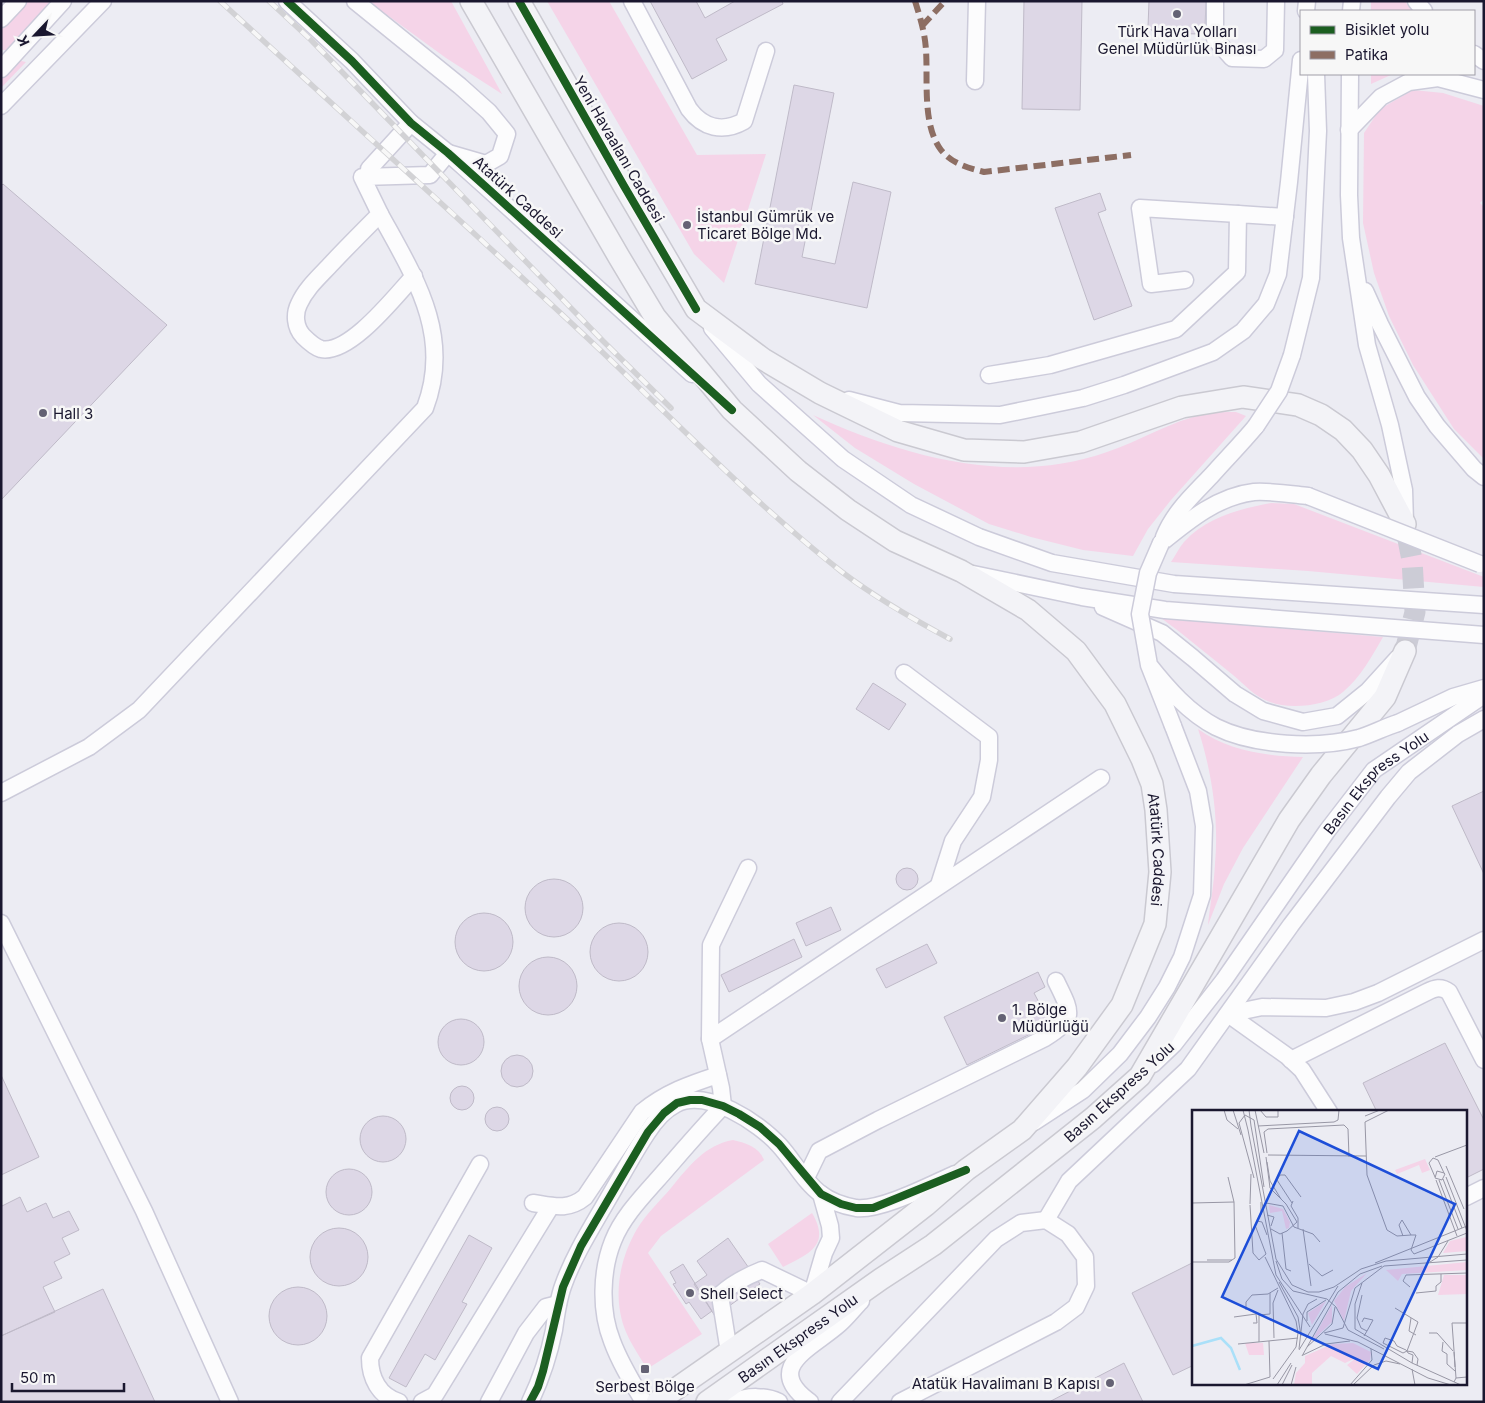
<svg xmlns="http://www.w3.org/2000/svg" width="1485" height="1403" font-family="Inter,sans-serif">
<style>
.green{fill:#f5d4e8}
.building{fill:#ddd7e6;stroke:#bfbac8}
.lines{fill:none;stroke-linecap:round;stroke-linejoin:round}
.major-tunnel{stroke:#ccccd6;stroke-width:21;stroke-dasharray:21 11;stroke-linecap:butt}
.minor-casing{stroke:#cccbda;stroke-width:19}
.major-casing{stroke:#cac9d1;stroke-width:24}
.minor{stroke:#fcfcfd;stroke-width:16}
.major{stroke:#f3f3f7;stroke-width:21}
.rail-casing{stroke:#d2d2d5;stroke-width:5.5}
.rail{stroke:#f7f7f7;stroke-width:4;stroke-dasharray:11;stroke-linecap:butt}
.minor-bridge-casing{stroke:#cccbda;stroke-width:19;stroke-linecap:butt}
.minor-bridge{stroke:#fcfcfd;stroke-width:16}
.quiet{stroke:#8d6e63;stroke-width:6;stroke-dasharray:12 6;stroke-linecap:butt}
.cycleway-casing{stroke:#f7f7f7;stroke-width:11}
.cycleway{stroke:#1b5e20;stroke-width:8}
.poi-dot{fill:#646274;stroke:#f7f7f7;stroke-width:2}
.labels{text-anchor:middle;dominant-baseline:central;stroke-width:5;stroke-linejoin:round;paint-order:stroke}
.poi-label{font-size:15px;fill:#1a172f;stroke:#f7f7f7;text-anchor:start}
.street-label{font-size:15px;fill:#1a172f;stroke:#f7f7f7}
.inset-river{fill:none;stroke:#aae0f9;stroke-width:2.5}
.inset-road{fill:none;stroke:#9897a5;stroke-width:1}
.view{fill:#1d4ed8;fill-opacity:0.15;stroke:#1d4ed8;stroke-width:2.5}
.inset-edge{fill:none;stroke:#1a172f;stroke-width:2.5}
</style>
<rect width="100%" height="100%" fill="#ececf3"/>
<path class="green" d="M29 1H53L7 50H1V30Z
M368 1H451L502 94 446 58Z
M547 1H609L697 155 766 154 724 283 694 254Z
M1371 1H1405L1412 11H1371Z
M17 60 26 62 1 88V77Z
M1371 74H1393L1371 84Z
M1413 90 1443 93 1484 106V199L1480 203 1484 207V459L1454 429 1413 365 1389 316 1374 273 1363 223 1364 133 1380 109Z
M1236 412 1246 416 1171 500 1148 529 1133 556 1083 550 1031 537 989 524 914 484 855 448 813 415C903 456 1009 487 1107 452 1140 441 1171 421 1205 414 1215 412 1226 412 1236 412Z
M1271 503 1294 504 1484 577V587L1308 571 1171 562C1175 556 1179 548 1184 542 1207 517 1239 509 1271 503Z
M1161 618 1383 637C1372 656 1361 677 1343 692 1327 706 1290 710 1270 702 1255 697 1245 685 1233 675 1209 656 1186 636 1161 618Z
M1198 729C1228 751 1266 756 1303 757L1243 848 1224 884 1208 925C1210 905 1214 885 1215 864 1219 819 1212 772 1198 729Z
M733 1140C746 1143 759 1147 764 1160L661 1236 648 1253 702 1334 647 1369C640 1357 631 1344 626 1332 612 1298 619 1260 637 1229 646 1214 660 1201 671 1188 689 1166 705 1145 733 1140Z
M812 1213C831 1245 809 1254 783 1267L768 1244Z"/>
<path class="building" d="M650 1H696L705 18 735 1H782L783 4 716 39 727 60 692 79Z
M1024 1H1082L1080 110 1022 109Z
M1149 1H1206L1205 28 1200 34 1155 33 1148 27Z
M794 85 834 93 802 257 835 264 853 182 891 192 867 308 755 284Z
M3 184 167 325 1 500V186Z
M1100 193 1106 210 1098 213 1132 306 1094 320 1055 208Z
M873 683 906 704 889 730 856 709Z
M1484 791V874L1452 806Z
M896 879a11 11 0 1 1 22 0a11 11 0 1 1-22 0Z
M525 908a29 29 0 1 1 58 0a29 29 0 1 1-58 0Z
M831 907 841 930 806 946 796 923Z
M455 942a29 29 0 1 1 58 0a29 29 0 1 1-58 0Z
M590 952a29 29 0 1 1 58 0a29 29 0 1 1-58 0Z
M794 939 802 957 729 992 721 975Z
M927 944 937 963 886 988 876 969Z
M519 986a29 29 0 1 1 58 0a29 29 0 1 1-58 0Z
M1038 972 1045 987 1034 993 1043 1010 1054 1005 1061 1019 967 1065 944 1017Z
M438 1042a23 23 0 1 1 46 0a23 23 0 1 1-46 0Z
M1445 1043 1484 1120V1169L1466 1178V1112H1377L1363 1083Z
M501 1071a16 16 0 1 1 32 0a16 16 0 1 1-32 0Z
M1 1075 39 1157 1 1175Z
M450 1098a12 12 0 1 1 24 0a12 12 0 1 1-24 0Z
M485 1119a12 12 0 1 1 24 0a12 12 0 1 1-24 0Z
M360 1139a23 23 0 1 1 46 0a23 23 0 1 1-46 0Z
M326 1192a23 23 0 1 1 46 0a23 23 0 1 1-46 0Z
M20 1197 27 1212 46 1203 53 1218 69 1211 79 1230 62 1238 70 1254 54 1262 62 1278 43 1287 55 1312 1 1336V1204L2 1206Z
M310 1257a29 29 0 1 1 58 0a29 29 0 1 1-58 0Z
M469 1235 492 1248 462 1302 467 1304 435 1360 425 1354 406 1387 389 1378Z
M728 1238 760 1284 715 1316 694 1284 707 1275 697 1261Z
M1194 1262V1365L1173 1375 1132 1293Z
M683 1264 712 1311 701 1319 689 1302 686 1304 673 1284 676 1283 670 1272Z
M269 1316a29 29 0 1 1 58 0a29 29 0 1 1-58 0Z
M103 1289 155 1402H1V1336Z
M1124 1363 1143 1402H1049Z"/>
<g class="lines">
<path class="major-tunnel" d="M1405 651 1415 612 1412 560 1405 524"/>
<defs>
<g id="minor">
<path d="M287 1 352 61 411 123 448 153 486 187 692 374"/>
<path d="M355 1 460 86 489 112 507 134 500 156 486 164 448 153 430 175 362 177 380 214C364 230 348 246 332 263 320 276 306 288 299 304 294 314 295 327 303 336 308 341 314 347 321 349 350 355 396 295 414 276"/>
<path d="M632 1 689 109C703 128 723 133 744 121L766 51"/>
<path d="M1215 1V39L1232 58 1264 59 1275 50 1276 1"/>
<path d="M1416 1 1424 11"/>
<path d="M1306 11 1307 1"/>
<path d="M1351 11 1352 1"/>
<path d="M1 19 18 1"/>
<path d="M1474 54 1484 61"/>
<path d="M1 69 63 1"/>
<path d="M1350 74 1349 195 1351 238 1367 345 1390 425 1404 490 1405 522"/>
<path d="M975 81 977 1"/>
<path d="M1 106 103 1"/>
<path d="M1349 130 1381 97 1409 82 1438 78 1484 90"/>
<path d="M369 169 411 123"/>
<path d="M1185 280 1151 284 1140 208 1238 214"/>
<path d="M1365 291 1380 324 1417 397 1437 426 1474 469 1484 477"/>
<path d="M712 328 759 384 843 459 911 505 979 537 1052 563 1174 584 1484 605"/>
<path d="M1292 355 1311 278 1318 131 1316 74"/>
<path d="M989 375 1050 365 1176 329 1237 272 1238 214 1285 217"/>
<path d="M849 400 899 413 1000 415 1083 398 1124 385 1213 352 1243 331 1266 304 1278 274 1289 182 1301 60"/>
<path d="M1164 537C1174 512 1193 495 1211 476 1226 459 1242 443 1256 426"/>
<path d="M1161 543C1188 521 1218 496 1254 492 1272 491 1290 494 1308 496"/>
<path d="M973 574 1082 597 1165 610 1484 635"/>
<path d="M1103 607 1162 633 1193 658 1235 694 1263 711 1303 722 1337 716 1368 691 1398 658"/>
<path d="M904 673 989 737V760L982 797 953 841 939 885"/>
<path d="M1398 723 1453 697 1484 688"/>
<path d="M1 793 89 747 139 710 425 408C453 335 414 276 380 214"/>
<path d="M1 923 144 1211 230 1402"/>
<path d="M1228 1014 1262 1007 1326 1008 1354 1002 1378 993 1484 940"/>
<path d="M1228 1014 1287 1056 1302 1070 1329 1112"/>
<path d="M710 1039 1101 778"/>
<path d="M1291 1060 1427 992C1435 988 1441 986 1449 992L1484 1060"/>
<path id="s1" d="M1153 1064 1174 1044 1224 980 1327 831 1374 770 1484 695"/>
<path d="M1034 1122 1083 1090 1120 1054 1148 1017 1167 987 1182 957 1202 895 1204 826 1198 791 1173 726"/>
<path d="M806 1178 819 1151 878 1120 1045 1038C1077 1018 1071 1012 1056 981"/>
<path d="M1466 1197 1484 1188"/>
<path d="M533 1203C553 1206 568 1211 585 1197L642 1112C665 1093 690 1084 718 1075"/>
<path d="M1046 1220 1069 1181 1188 1069 1291 925 1388 797 1409 772 1458 734 1484 719"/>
<path d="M729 1352 721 1302V1294C733 1283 747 1276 762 1270L812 1294 824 1253 831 1238 830 1226 821 1194"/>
<path d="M399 1402C379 1396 370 1378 370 1358L480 1164"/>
<path d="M422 1402 435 1395 551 1206"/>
<path d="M489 1402 526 1333 546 1307 558 1304"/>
<path d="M530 1402C541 1379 549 1355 554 1330 556 1315 558 1300 563 1286 574 1255 592 1227 608 1199 621 1177 633 1154 647 1133 654 1122 664 1110 676 1104 707 1088 759 1123 779 1145 793 1160 805 1183 821 1194 830 1201 845 1206 856 1208 881 1211 930 1185 955 1174"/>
<path d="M644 1402C632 1382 620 1363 612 1341 600 1311 601 1271 613 1241 622 1218 641 1198 657 1180 679 1155 700 1130 723 1106L721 1088 710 1039 711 945 748 868"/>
<path d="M735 1402C747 1395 767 1396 779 1402"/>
<path d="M810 1402C763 1368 810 1349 837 1326 846 1319 853 1309 861 1301"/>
<path d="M840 1402 996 1239 1021 1223 1046 1220 1068 1234 1085 1257 1086 1286 1076 1307 1056 1322 900 1402"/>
</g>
<g id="major">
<path id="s2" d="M471 1 619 257 655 317 732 410 798 471 848 510 895 541 961 571 1028 610 1076 651 1115 704 1142 759 1152 784 1156 810 1160 872 1155 924 1122 1005 1077 1067 1022 1130 966 1170 926 1205 812 1294 657 1402"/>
<path d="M519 1 624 186 696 309 763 359 820 393 898 431 964 450 1024 452 1081 442 1182 407 1243 397 1298 405 1321 415 1343 430 1362 450 1379 475 1405 524"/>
<path id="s3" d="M707 1402 881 1279 933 1245 1093 1118 1140 1076 1289 820 1321 775 1385 697 1405 651"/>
</g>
</defs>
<use href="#minor" class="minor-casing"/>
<use href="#major" class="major-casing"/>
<use href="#minor" class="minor"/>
<use href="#major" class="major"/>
<defs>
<path id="rail" d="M220 1C346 117 473 231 598 348 678 424 755 504 842 572 876 598 913 619 950 639
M269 1 311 40 603 341 671 408"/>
</defs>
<use href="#rail" class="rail-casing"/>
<use href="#rail" class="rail"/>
<defs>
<path id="minor-bridge" d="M1256 426 1279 391 1292 355
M1308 496 1480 564
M1161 543 1148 573 1140 614 1149 665 1173 726
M1149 665C1168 689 1189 713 1216 727 1254 746 1318 749 1359 738 1372 734 1385 727 1398 723"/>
</defs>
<use href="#minor-bridge" class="minor-bridge-casing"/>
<use href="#minor-bridge" class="minor-bridge"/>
<path class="quiet" d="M915 1C920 17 925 33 926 50 928 80 922 125 941 150 952 164 969 168 984 172L1131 155
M922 26 945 1"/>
<defs>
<path id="cycleway" d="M287 1 352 61 411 123 448 153 486 187 732 410
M519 1 624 186 696 309
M530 1402 538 1387 543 1371 563 1287 581 1246 648 1132 664 1113 677 1103 690 1100H702L723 1106 739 1114 760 1127 779 1144 821 1194 841 1204 856 1208H873L966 1170"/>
</defs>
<use href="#cycleway" class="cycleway-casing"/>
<use href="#cycleway" class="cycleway"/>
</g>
<g class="poi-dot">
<circle cx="1177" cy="14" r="5"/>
<circle cx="687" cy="225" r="5"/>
<circle cx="43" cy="413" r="5"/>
<circle cx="1002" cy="1018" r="5"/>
<circle cx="690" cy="1293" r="5"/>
<rect x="640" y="1364" width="10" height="10" rx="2.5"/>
<circle cx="1110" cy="1383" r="5"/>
</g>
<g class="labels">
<g class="poi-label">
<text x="1177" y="31" text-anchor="middle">Türk Hava Yolları<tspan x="1177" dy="17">Genel Müdürlük Binası</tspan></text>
<text x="697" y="216">İstanbul Gümrük ve<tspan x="697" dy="17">Ticaret Bölge Md.</tspan></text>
<text x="53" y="413">Hall 3</text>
<text x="1012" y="1009">1. Bölge<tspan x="1012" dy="17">Müdürlüğü</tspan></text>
<text x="700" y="1293">Shell Select</text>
<text x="1100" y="1383" text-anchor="end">Atatük Havalimanı B Kapısı</text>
<text x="645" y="1386" text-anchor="middle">Serbest Bölge</text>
</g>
<g class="street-label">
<text transform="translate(619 149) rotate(60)">Yeni Havaalanı Caddesi</text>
<text transform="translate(518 197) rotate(42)">Atatürk Caddesi</text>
<text stroke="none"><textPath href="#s1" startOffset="361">Basın Ekspress Yolu</textPath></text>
<text stroke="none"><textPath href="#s2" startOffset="1129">Atatürk Caddesi</textPath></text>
<text transform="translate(1119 1092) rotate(-42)">Basın Ekspress Yolu</text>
<text stroke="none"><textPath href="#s3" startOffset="111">Basın Ekspress Yolu</textPath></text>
</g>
</g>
<g transform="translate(1192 1110)">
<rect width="275" height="275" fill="#ececf3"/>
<path d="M233 49 238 60 230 63 227 55 205 64 203 60ZM77 95 91 99 98 112 97 118 94 119 90 101 78 103ZM274 127 275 141 251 143 258 131ZM275 152V160L210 164 206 171 194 160ZM175 163 159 181 152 211 142 191 153 177ZM252 165H275V184L246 185ZM134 191 120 215 116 203ZM140 195V212L119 232ZM53 233H71L72 245H57ZM161 233 179 242 178 250 165 264 155 255 164 248 153 253 139 246 120 263V275H102L104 263 113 253V246L140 234Z" fill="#f5d4e8"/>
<path class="inset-river" d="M0 236 29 228 39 238 48 260"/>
<path class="inset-road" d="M32 0 35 10 46 19M41 0 49 25M51 0 56 20M57 0 59 16M63 0 72 43M68 0 74 7H86V0M197 0 173 12 175 65 195 120 205 126 219 125M173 6 188 0M59 16 84 149 100 175 116 182H127L142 177 169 159 194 151 275 144M66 16 142 12 146 10 147 0M56 20 84 165 118 217M75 43 72 22 76 19 152 15 156 19 157 47M76 45 174 46M74 47 78 78 94 94 105 112 95 121 88 124 79 119M243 47 275 35M75 52 78 71 89 89M254 56 272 99M243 67 237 53 241 48 246 50 252 63 253 64 250 70 243 68 245 61 252 63M254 67 275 121M62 68 47 13 53 5 62 10 72 77M251 69 270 118M244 70 265 126M247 70 266 119M101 91 99 96 106 108V118M0 93 42 92M74 93 91 96 102 117 121 124 128 132M100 93 85 70 88 65H93L109 87M58 94 59 64M58 95 61 143 67 150 74 144 63 115 69 104V92M75 105 82 107 79 116M65 111 70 112 75 125M111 119 119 176M90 123 94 159 99 161M211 126 207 115 210 110 219 125H224L219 140 222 144 275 123M73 147 104 211 106 223 104 237 81 269M15 150H40M84 151 90 169 101 181 135 189 144 197 156 220 192 239M0 152H37L43 148 42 92 36 67M238 152 246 147 256 131M183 153 275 116M117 154 130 166 141 160M87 172 106 207 109 226M170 173 163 194V219L220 253 269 275M218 177 211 171 214 165 275 163M224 183 244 181V176L249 172V164M170 185 165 208 169 218 175 221 172 226M203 198 226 212 215 241M54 200V192L60 185 76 184 86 178M42 207 64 204 65 213H61M219 208 217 221 224 225M115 211V202L134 190M170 212 172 208 181 210 175 221M132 223 151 218 163 178 192 156 275 150M237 223H245L261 241M133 224 166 232 236 268 259 275M82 228 81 193 86 180M67 232V205L78 204V183M251 232 250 241 255 244V254L263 261M46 234 106 228M115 237 140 214 143 197M107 239 111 204 116 194 125 189M107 240 146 176M262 242 263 257M111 245 134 234 158 231M110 246 146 182 168 164 190 156M220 253 221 245 216 243 215 241 214 240 205 236 202 231 193 228 191 233 211 243 215 241 221 242 226 249 225 255M220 259 223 275M264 268 260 213H275M262 272 264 268 275 267M52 275 78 267 77 231M85 275 99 253M90 275 100 255M99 275 104 257M158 275 180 250 179 239M161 275 182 255 194 251 208 254"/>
<path class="view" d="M107 21 263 94 186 259 30 187Z"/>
<rect width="275" height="275" class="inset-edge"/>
</g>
<rect width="1485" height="1403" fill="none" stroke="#1a172f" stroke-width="5"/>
<rect x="1300" y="10" width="175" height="65" fill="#f7f7f7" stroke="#9f9da7"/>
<rect x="1310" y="26" width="25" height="8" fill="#1b5e20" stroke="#9f9da7"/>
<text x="1345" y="35" font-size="15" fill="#1a172f">Bisiklet yolu</text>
<rect x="1310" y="51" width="25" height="8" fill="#8d6e63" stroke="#9f9da7"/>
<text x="1345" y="60" font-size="15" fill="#1a172f">Patika</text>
<g transform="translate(35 35) rotate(245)" stroke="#f7f7f7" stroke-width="4" paint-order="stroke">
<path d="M0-4L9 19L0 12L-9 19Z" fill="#1a172f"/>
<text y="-8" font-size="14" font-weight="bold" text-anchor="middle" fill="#1a172f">K</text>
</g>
<path d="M12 1383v8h112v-8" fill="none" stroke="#1a172f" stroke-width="2.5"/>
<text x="20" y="1383" font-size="15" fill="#1a172f" stroke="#f7f7f7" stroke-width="4" paint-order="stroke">50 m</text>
</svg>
